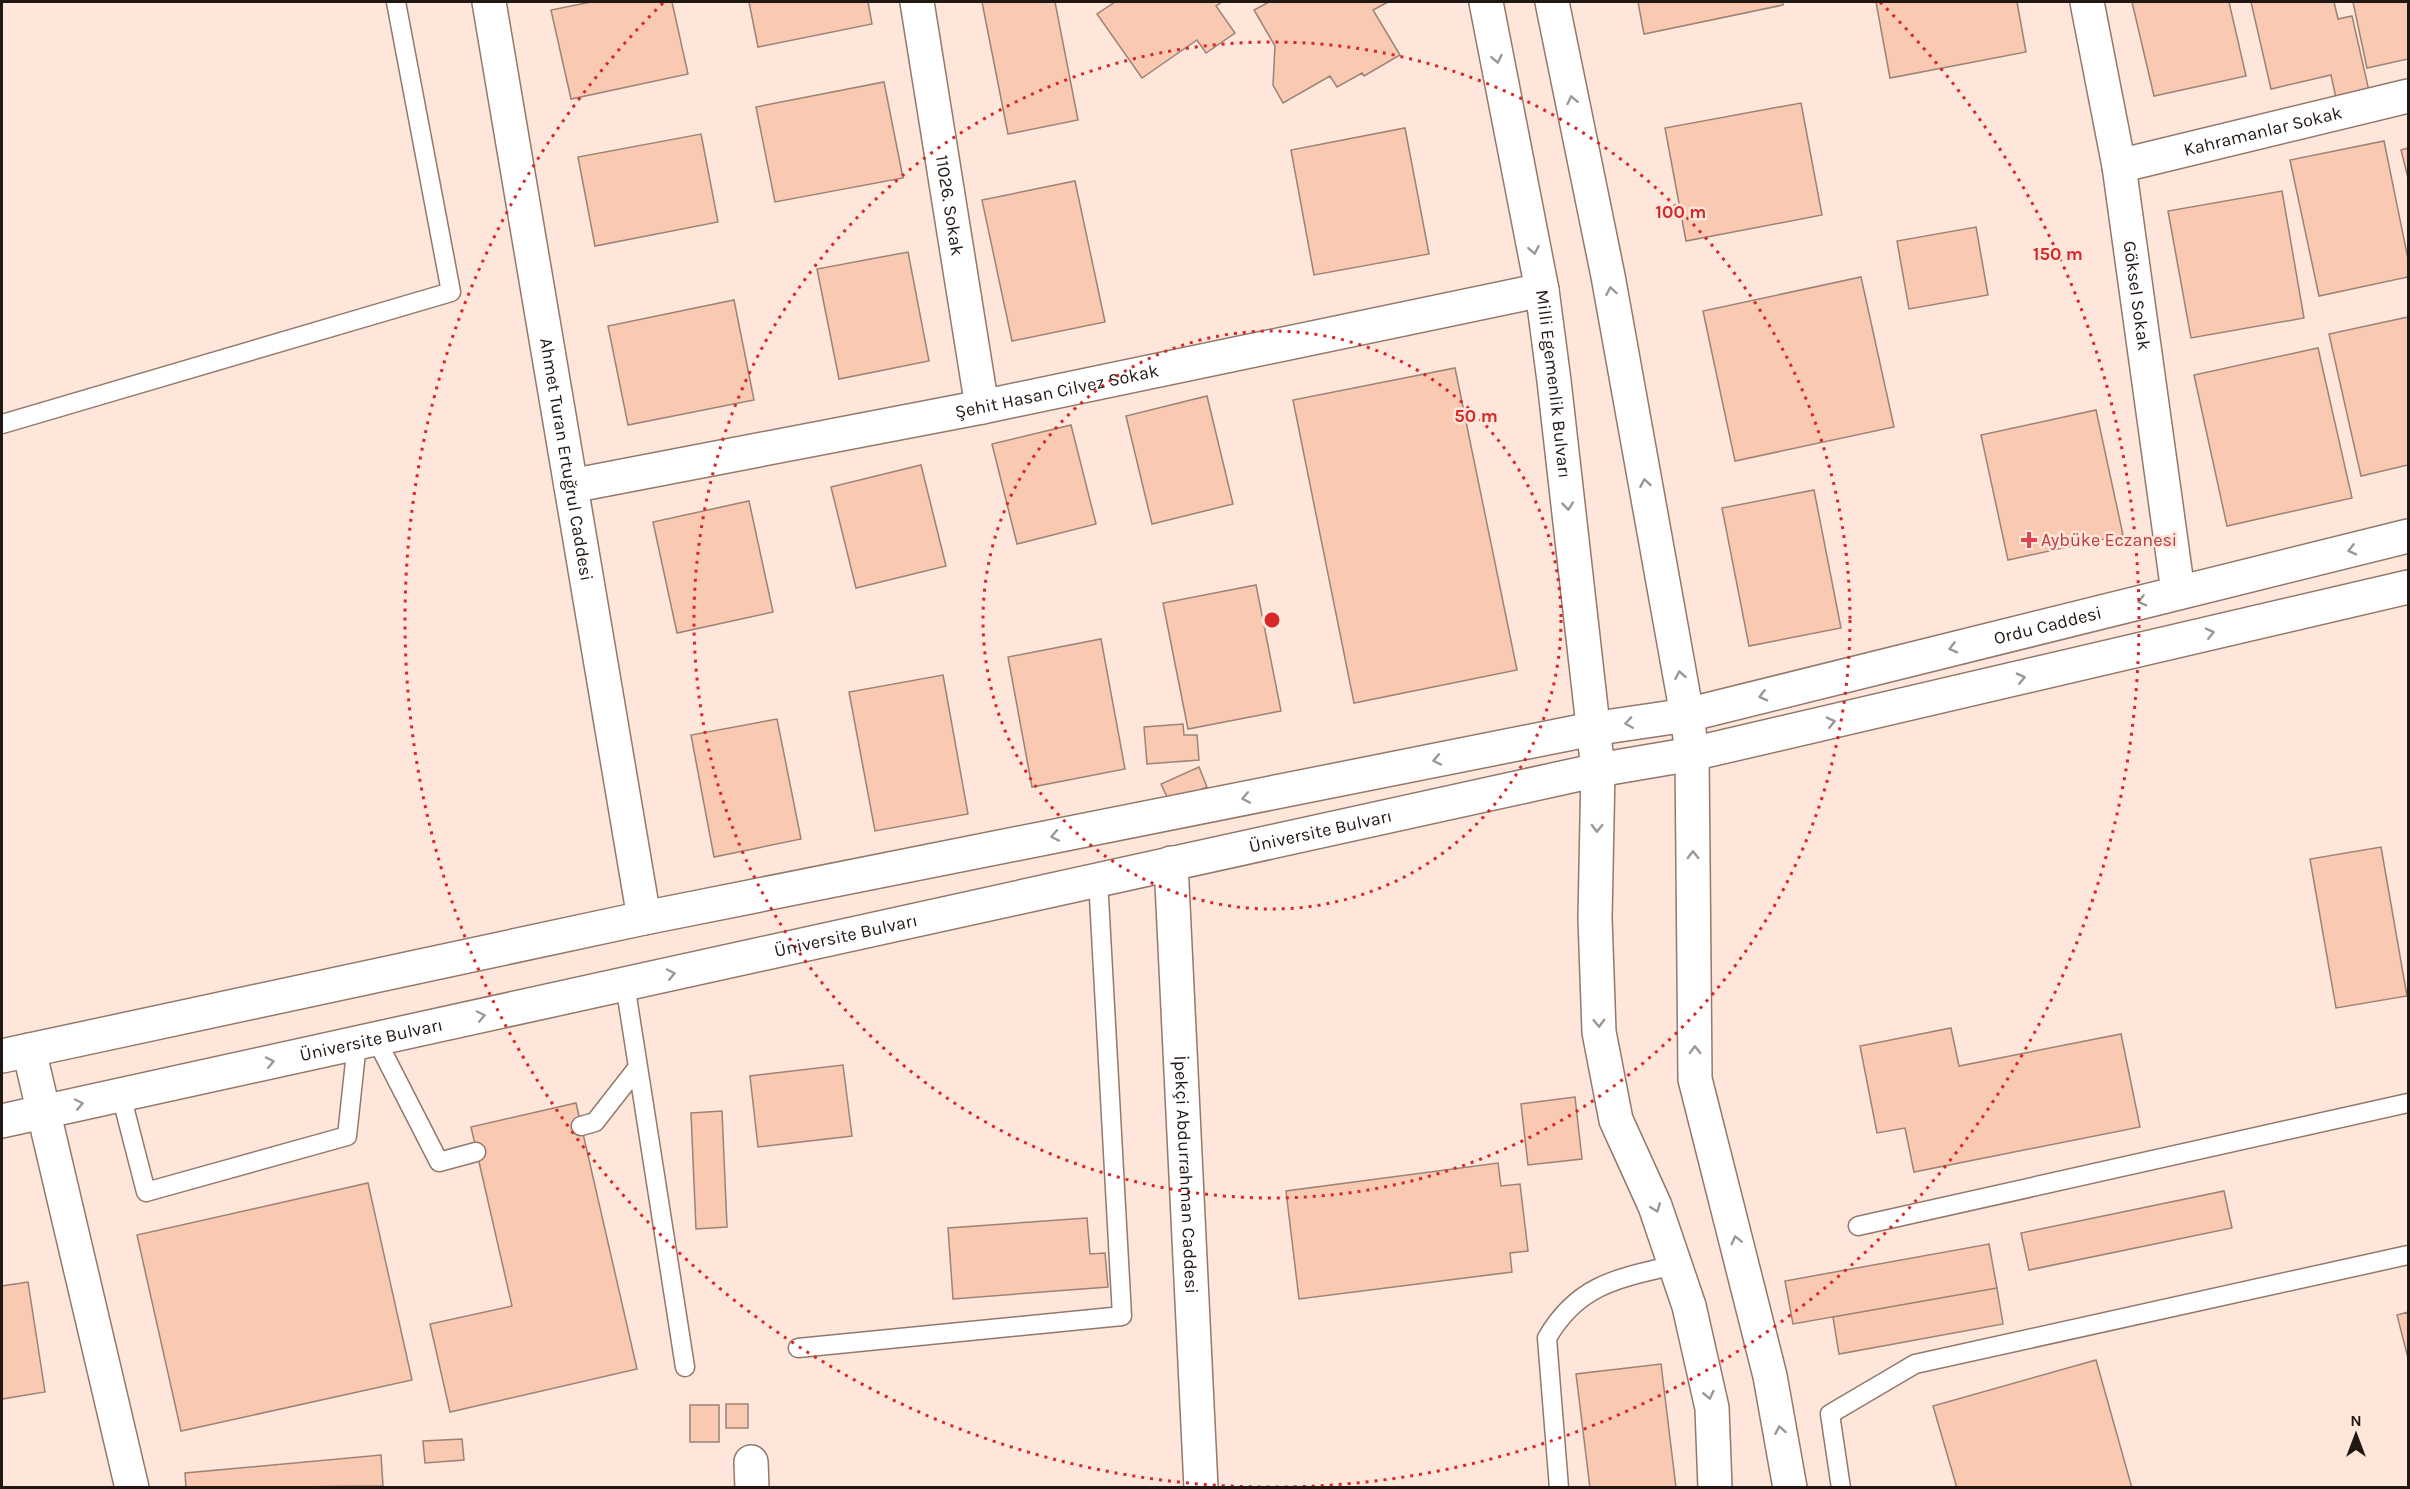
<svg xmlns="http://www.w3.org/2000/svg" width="2410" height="1489" font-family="Karla,sans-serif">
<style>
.building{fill:#fac9b1;stroke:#9d8276;stroke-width:1.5}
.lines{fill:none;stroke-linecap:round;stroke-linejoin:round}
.service-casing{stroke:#93786b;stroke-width:21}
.minor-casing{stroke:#93786b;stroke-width:36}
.tertiary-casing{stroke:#93786b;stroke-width:36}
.secondary-casing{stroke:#93786b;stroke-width:36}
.primary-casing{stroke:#93786b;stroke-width:36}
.service{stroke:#fff;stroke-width:18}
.minor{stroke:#fff;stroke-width:33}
.tertiary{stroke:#fff;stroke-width:33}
.secondary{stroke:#fff;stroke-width:33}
.primary{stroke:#fff;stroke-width:33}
.oneway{stroke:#9c9795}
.ring{fill:none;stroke:#d62828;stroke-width:3;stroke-dasharray:3 6}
.health-dot{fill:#e0444e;stroke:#fee6da;stroke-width:2}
.labels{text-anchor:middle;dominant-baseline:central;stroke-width:5;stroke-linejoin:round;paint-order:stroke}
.street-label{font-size:18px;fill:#221813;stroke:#fee6da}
.health-label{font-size:18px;fill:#be3a42;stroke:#fee6da;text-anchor:start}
.centre{fill:#d62828;stroke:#fee6da;stroke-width:3}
.ring-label{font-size:18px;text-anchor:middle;font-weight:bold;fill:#d62828;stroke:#fee6da;stroke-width:5;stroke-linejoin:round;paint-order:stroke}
</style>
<rect width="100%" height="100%" fill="#fee6da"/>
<path class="building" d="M591 2H672L688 74 571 99 551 10Z
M749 2H868L872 24 758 47Z
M982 2H1055L1078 120 1008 134Z
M1115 2H1222L1216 6 1235 33 1206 53 1197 40 1142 78 1097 14Z
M1269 2H1388L1373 10 1400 55 1364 76 1362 73 1337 87 1330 76 1283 103 1273 85 1275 46 1254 10Z
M1638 2H1783V5L1644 34Z
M1876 2H2017L2026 52 1890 78Z
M2132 2H2229L2246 76 2154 96Z
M2251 2H2334L2338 19 2352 16 2369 91 2336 98 2331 75 2271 89Z
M2353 2H2408V59L2367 68Z
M884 82 903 178 775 202 756 107Z
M1801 103 1822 215 1686 241 1665 128Z
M1405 128 1429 254 1314 275 1291 150Z
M701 134 718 222 595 246 578 157Z
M2384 141 2408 259V277L2319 296 2290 160Z
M2408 148V178L2401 150Z
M1075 181 1105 322 1012 341 982 200Z
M2282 191 2304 318 2191 338 2168 211Z
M1976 227 1988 295 1909 309 1897 241Z
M908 252 929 361 839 379 817 269Z
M1861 277 1894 427 1735 461 1703 311Z
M734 300 754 400 628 425 608 326Z
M2408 317V465L2361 476 2329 334Z
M2318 348 2352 498 2227 526 2194 375Z
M1455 368 1517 670 1354 703 1293 400Z
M1207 396 1233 504 1152 524 1126 416Z
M2096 410 2123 535 2008 560 1981 435Z
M1071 425 1096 524 1017 544 992 444Z
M921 465 946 566 856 588 831 487Z
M1814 490 1841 628 1749 646 1722 508Z
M749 501 773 612 677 633 653 522Z
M1256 585 1281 711 1188 729 1163 603Z
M1101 639 1125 769 1032 787 1008 657Z
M943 675 968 814 875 831 849 692Z
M777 719 801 839 714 857 691 735Z
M1183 724 1184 735H1197L1199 760 1147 764 1144 727Z
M1199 767 1207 787 1170 803 1161 784Z
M2381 847 2407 996 2336 1008 2310 859Z
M1951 1028 1959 1066 2121 1034 2140 1127 1914 1172 1905 1128 1877 1133 1860 1046Z
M843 1065 852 1136 758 1147 750 1076Z
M1575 1097 1582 1159 1528 1165 1521 1104Z
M576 1103 637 1369 450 1412 430 1324 512 1306 471 1127Z
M722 1111 727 1227 696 1229 691 1113Z
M1498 1163 1501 1186 1520 1184 1528 1251 1510 1253 1512 1272 1299 1299 1286 1191Z
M368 1183 412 1380 181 1431 137 1235Z
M2224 1191 2232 1228 2029 1270 2021 1233Z
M1087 1218 1090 1254 1105 1253 1108 1287 953 1299 948 1228Z
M1989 1244 1997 1288 1793 1324 1785 1281Z
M28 1282 45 1392 2 1399V1286Z
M1997 1288 2003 1324 1839 1354 1833 1317Z
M2408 1312V1358L2397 1315Z
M2096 1360 2132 1488H1957L1933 1406Z
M1661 1364 1676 1488H1590L1576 1374Z
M726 1404H748V1428H726Z
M690 1405H719V1442H690Z
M462 1439 464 1460 425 1463 423 1441Z
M381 1455 383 1486 186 1488 185 1473Z"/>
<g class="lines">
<defs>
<path id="service" d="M2 424 451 292 396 2
M625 984 685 1367
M376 1039 439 1162 476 1152
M121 1095 146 1192 347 1136 357 1043
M581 1126 595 1122 638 1067
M1858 1226 2408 1103
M798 1348 1122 1316 1098 879
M1559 1488 1547 1338C1578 1284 1619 1278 1675 1265
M1841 1488 1830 1414 1915 1364 2408 1255"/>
<g id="minor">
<path id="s1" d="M917 2 982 407"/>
<path id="s2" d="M2087 2 2119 166 2178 592"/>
<path id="s3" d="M2119 166 2408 96"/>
<path id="s4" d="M571 486 982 407 1542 290"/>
<path d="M751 1462 752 1488"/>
</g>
<g id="tertiary">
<path id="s5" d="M489 2 644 918"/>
<path id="s6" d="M1171 863 1201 1488"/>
<path d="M29 1050 132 1488"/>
</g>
<g id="secondary">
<path id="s7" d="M1486 2 1542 290 1554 381 1598 770 1595 918 1599 1032 1616 1120 1655 1206 1689 1306 1712 1408 1715 1488"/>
<path d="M1552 2 1608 276 1687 715 1692 754 1695 1079 1770 1376 1790 1488"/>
</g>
<g id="primary">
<path id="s8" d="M2 1056 644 918 1592 729 1687 715 2408 536"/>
<path id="s9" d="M2 1121 1598 770 1692 754 2408 587"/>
</g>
</defs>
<use href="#service" class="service-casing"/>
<use href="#minor" class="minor-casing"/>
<use href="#tertiary" class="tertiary-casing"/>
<use href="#secondary" class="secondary-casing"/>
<use href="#primary" class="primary-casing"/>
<use href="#service" class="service"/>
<use href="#minor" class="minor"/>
<use href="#tertiary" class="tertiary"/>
<use href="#secondary" class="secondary"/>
<use href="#primary" class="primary"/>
</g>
<defs><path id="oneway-chevron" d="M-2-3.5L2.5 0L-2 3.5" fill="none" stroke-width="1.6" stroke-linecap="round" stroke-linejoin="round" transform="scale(1.5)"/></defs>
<g class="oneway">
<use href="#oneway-chevron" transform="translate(1497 59) rotate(79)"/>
<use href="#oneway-chevron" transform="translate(1572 100) rotate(-102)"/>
<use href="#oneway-chevron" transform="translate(1534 250) rotate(79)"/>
<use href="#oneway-chevron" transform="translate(1611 291) rotate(-100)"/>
<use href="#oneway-chevron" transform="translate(1645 483) rotate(-100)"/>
<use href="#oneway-chevron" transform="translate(1568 506) rotate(84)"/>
<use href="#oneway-chevron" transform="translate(2352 550) rotate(166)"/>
<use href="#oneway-chevron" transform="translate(2142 601) rotate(166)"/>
<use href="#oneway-chevron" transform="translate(2210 633) rotate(-13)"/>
<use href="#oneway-chevron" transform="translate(1953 648) rotate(166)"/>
<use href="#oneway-chevron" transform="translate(1680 675) rotate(-100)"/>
<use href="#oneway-chevron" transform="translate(2021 678) rotate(-13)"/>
<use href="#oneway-chevron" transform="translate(1763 696) rotate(166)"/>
<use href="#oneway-chevron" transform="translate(1831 722) rotate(-13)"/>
<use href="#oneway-chevron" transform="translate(1629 723) rotate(172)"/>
<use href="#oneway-chevron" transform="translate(1437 760) rotate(169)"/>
<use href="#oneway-chevron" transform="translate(1246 798) rotate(169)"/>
<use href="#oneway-chevron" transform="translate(1597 828) rotate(91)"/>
<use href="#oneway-chevron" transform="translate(1055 836) rotate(169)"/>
<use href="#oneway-chevron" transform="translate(1693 855) rotate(-91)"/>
<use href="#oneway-chevron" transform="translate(671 974) rotate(-12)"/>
<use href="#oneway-chevron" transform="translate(481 1016) rotate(-12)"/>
<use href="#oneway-chevron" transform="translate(1599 1023) rotate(88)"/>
<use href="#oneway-chevron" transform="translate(1695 1050) rotate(-91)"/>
<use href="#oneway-chevron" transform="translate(270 1062) rotate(-12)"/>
<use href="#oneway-chevron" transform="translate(79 1104) rotate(-12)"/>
<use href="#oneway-chevron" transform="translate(1656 1208) rotate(69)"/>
<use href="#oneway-chevron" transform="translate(1736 1240) rotate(-104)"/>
<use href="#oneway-chevron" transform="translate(1709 1395) rotate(77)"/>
<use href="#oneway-chevron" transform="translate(1780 1430) rotate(-100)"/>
</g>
<g class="ring">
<circle cx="1272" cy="620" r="289"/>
<circle cx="1272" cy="620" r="578"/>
<path d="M1880 2A867 867 0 1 1 664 2"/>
</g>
<path class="health-dot" d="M2026 531h6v6h6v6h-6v6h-6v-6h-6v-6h6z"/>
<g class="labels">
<g class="street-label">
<text stroke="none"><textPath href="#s3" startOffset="148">Kahramanlar Sokak</textPath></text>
<text stroke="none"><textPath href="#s1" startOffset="206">11026. Sokak</textPath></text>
<text stroke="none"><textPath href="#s2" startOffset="298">Göksel Sokak</textPath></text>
<text stroke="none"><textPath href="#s7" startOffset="388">Milli Egemenlik Bulvarı</textPath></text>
<text stroke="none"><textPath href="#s4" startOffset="495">Şehit Hasan Cilvez Sokak</textPath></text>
<text stroke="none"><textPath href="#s5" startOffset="464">Ahmet Turan Ertuğrul Caddesi</textPath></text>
<text stroke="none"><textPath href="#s8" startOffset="2091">Ordu Caddesi</textPath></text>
<text stroke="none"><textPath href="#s9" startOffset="1350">Üniversite Bulvarı</textPath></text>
<text stroke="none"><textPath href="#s9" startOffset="864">Üniversite Bulvarı</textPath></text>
<text stroke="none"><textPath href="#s9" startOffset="378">Üniversite Bulvarı</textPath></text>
<text stroke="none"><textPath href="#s6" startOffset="312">İpekçi Abdurrahman Caddesi</textPath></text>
</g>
<g class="health-label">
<text x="2041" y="540">Aybüke Eczanesi</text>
</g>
</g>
<circle cx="1272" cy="620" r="9" class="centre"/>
<g class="ring-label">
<text x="1681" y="218">100 m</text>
<text x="2058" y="260">150 m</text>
<text x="1476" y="422">50 m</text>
</g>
<rect width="2410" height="1489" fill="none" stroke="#221813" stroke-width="6"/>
<g transform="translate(2356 1435)" stroke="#fee6da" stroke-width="4.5" paint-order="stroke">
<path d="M0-4.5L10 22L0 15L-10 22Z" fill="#221813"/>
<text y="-9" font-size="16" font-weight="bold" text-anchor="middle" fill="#221813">N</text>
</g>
</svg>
